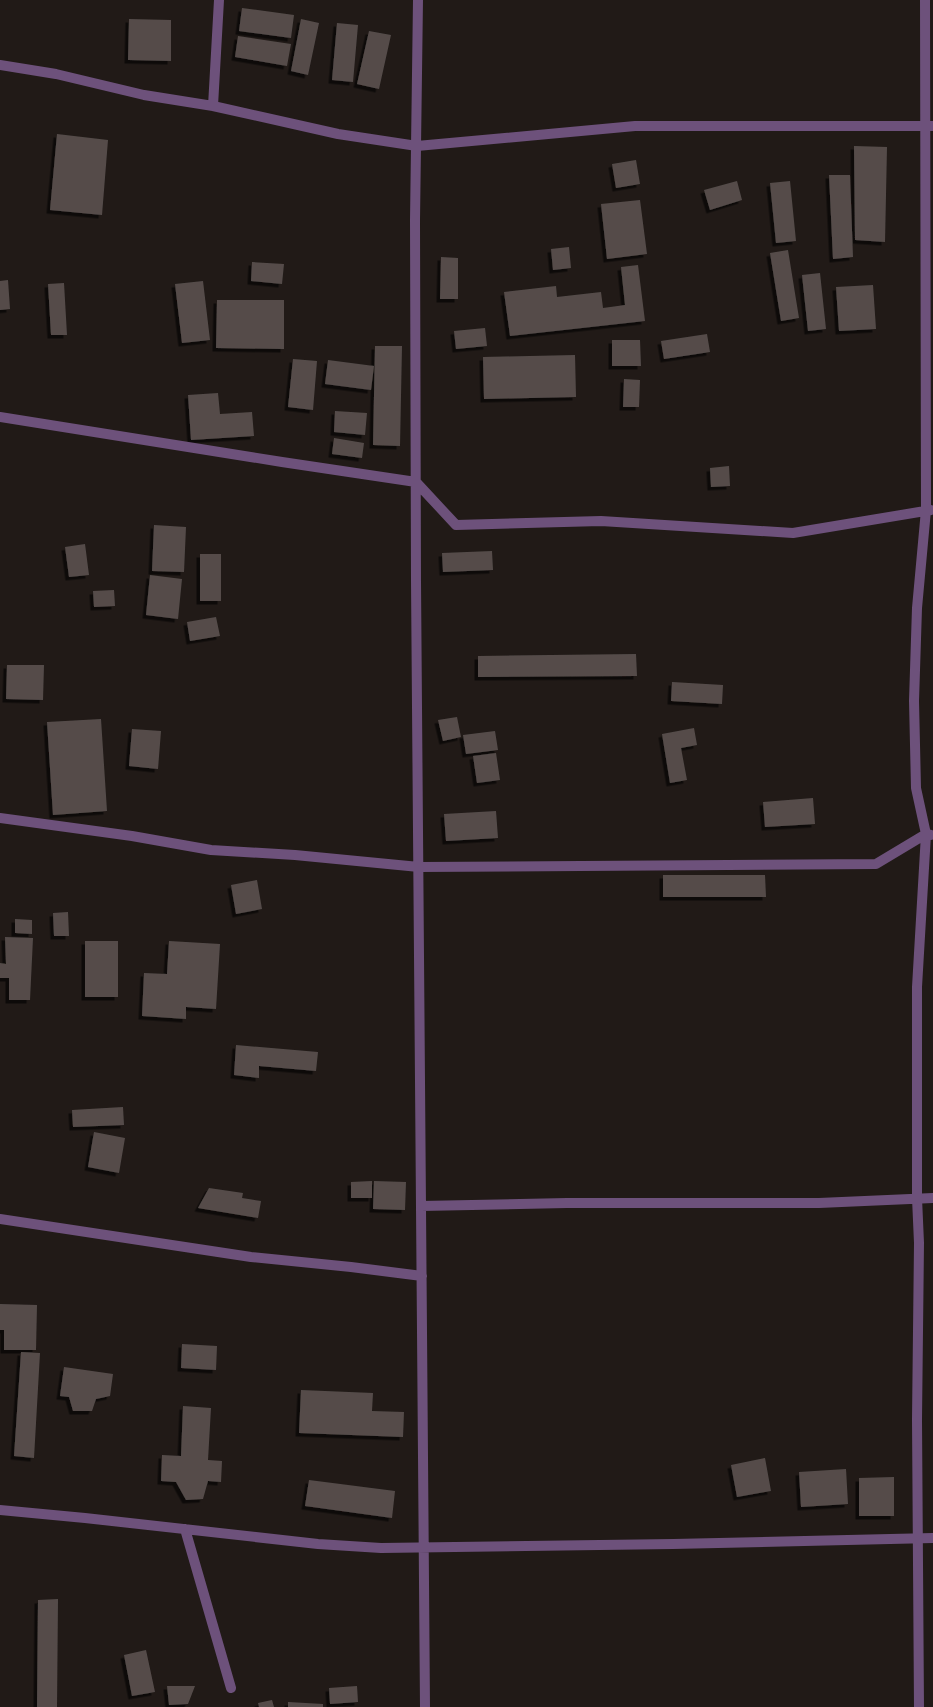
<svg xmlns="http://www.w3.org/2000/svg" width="933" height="1707" font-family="'Golos Text',sans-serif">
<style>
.building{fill:#544c4a;filter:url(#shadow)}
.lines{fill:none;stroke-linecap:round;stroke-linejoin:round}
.street{stroke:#6d517b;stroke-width:10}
</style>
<defs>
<filter id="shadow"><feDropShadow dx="-3.5" dy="3.5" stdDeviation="0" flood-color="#0009"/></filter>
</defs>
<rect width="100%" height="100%" fill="#211a17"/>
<path class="building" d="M242 8 294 15 291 38 239 31Z
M129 19 171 20V61L128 60Z
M301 19 319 23 308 75 291 71Z
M337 23 358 25 353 82 332 80Z
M369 31 391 35 379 89 357 84Z
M238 36 291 44 287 66 235 57Z
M57 134 108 140 102 215 50 210Z
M854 146 887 147 885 242 855 240Z
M636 160 640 184 616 188 612 164Z
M829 175H850L853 257 833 259Z
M737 181 742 200 710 210 704 190Z
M790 181 796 241 776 243 770 183Z
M640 200 647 254 607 259 601 204Z
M569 247 571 268 553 270 551 249Z
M788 250 799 318 781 321 770 253Z
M441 257 458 258V299H440Z
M252 262 284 264 282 284 251 281Z
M638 265 645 321 510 336 504 292 556 286 557 297 601 292 603 308 625 305 621 267Z
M820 273 826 329 808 331 802 275Z
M8 280 10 309 0 310V281Z
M203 281 210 340 182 343 175 284Z
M64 283 67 335H51L48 284Z
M873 285 876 329 839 331 836 287Z
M217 300H284V349L216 348Z
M485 328 487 346 456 349 454 331Z
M707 334 710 352 664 359 661 341Z
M612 340H640L641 366H612Z
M375 346H402L400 446 373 445Z
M575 355 576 397 484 399 483 357Z
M293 359 317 361 313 410 288 407Z
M328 360 374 366 371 390 325 384Z
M624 379 640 380 639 407H623Z
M218 393 220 414 252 412 254 436 191 440 188 395Z
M335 411 367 413 365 435 334 432Z
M334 438 364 443 362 458 332 454Z
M729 466 730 486 711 487 710 468Z
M154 525 186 527 184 572 152 571Z
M85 544 89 575 69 577 65 547Z
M492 551 493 570 443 572 442 553Z
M200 554H221V601H200Z
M150 575 182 579 178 619 146 615Z
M114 590 115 606 94 607 93 591Z
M216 617 220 636 190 641 187 622Z
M636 654 637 676 478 677V656Z
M7 665H44L43 700 6 699Z
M672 682 723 685 722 704 671 701Z
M457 717 461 737 443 741 438 720Z
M101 719 107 811 53 815 47 722Z
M694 728 697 745 681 748 687 780 670 783 662 734Z
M132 729 161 731 158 769 129 766Z
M495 731 498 750 466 754 463 735Z
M496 753 500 780 477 783 473 756Z
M813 798 815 824 765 827 763 802Z
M496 811 498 838 446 841 444 814Z
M663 875H765L766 897H663Z
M257 880 262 909 236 914 231 885Z
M68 912 69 936H54L53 913Z
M15 919 32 920V934L15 933Z
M5 937 33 938 30 1000H9V978H0V963L6 964Z
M85 941H118V997H85Z
M169 941 220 944 216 1009 186 1007V1019L142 1016 144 973 167 974Z
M236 1045 318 1052 316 1071 259 1066V1078L234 1075Z
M123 1107 124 1125 73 1127 72 1110Z
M94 1132 125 1138 119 1173 88 1167Z
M372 1181V1198H351V1182Z
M374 1181 406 1182 405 1210 373 1209Z
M209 1188 243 1193 242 1198 261 1201 258 1218 198 1208Z
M0 1304 37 1305 36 1350H4V1330H0Z
M182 1344 217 1346 216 1370 181 1368Z
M21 1352 40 1353 34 1458 14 1456Z
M64 1367 113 1374 110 1396 96 1399 92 1411H73L69 1397 60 1396Z
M301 1390 373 1393 372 1411 404 1412 403 1437 299 1433Z
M183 1406 211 1408 208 1460 222 1461 221 1482 208 1481 203 1499 186 1500 176 1482 161 1481 162 1455 181 1456Z
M765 1458 771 1491 737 1497 731 1465Z
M846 1469 848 1504 801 1507 799 1472Z
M894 1477V1516H859V1478Z
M309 1480 395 1491 392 1518 305 1506Z
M58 1599 57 1707H37L38 1600Z
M146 1650 155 1692 132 1696 124 1655Z
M167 1686H195L188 1704 169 1705Z
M357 1686 358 1702 330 1704 329 1688Z
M272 1700 274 1707H259L258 1703Z
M288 1702 323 1704V1707H288Z"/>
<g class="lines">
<path class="street" d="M418 0 415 220 416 581 425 1707
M0 65 56 74 144 95 213 106 338 134 417 146 635 126H933
M213 106 219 0
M0 417 282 462 416 482 456 525 601 521 793 533 931 510
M0 818 132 836 211 850 295 855 419 867 876 864 926 834 931 835
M421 1206 567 1203H819L933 1198
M0 1219 251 1257 351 1267 422 1276
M0 1510 85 1518 318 1544 381 1548 673 1544 933 1538
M185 1529 231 1688
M919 1707 917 1420 919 1243 917 1198V987L926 834 916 788 914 701 917 608 926 510 925 0"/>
</g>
</svg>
